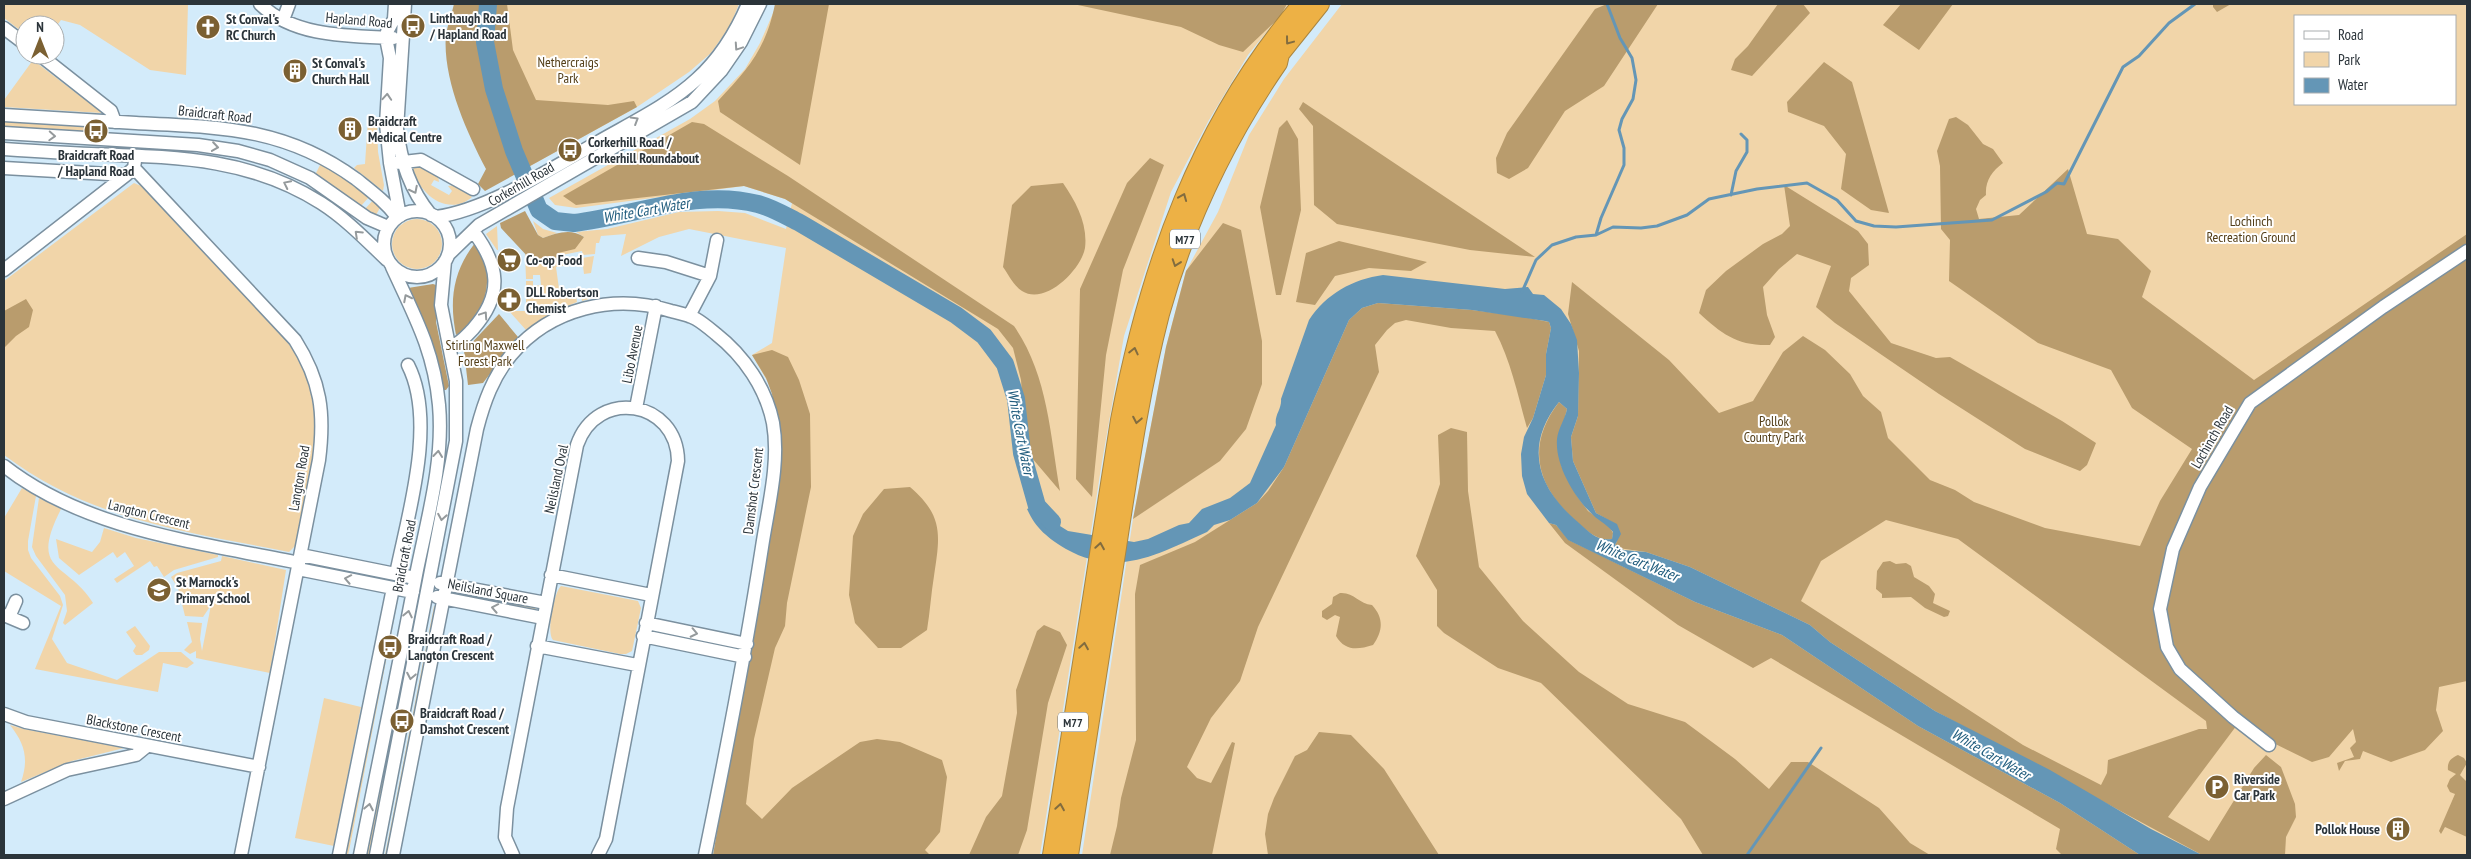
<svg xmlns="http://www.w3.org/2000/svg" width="2471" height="859" font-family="'PT Sans Narrow',sans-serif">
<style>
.green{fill:#f1d5a9;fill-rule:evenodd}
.forest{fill:#b99c6d;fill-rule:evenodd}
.water{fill:#6496b6;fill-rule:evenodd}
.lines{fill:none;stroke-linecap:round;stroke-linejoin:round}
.stream{stroke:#6496b6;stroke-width:3}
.river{stroke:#6496b6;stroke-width:18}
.minor-casing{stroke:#7b909f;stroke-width:15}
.highway-casing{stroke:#a98541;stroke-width:20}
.minor{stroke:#fff;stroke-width:12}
.highway{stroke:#edb145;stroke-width:18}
.oneway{stroke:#826c3f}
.oneway2{stroke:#959a9c}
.labels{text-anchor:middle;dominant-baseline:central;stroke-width:4;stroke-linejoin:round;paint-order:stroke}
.shield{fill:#fff;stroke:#6b7175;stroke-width:1}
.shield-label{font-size:12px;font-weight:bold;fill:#2b343a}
.poi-label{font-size:14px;font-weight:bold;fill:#2b343a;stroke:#fff;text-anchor:start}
.street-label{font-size:14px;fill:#2b343a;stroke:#fff}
.park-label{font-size:14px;fill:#533e18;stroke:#fff}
.water-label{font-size:15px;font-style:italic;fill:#1f5b7c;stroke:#fff}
</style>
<rect width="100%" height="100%" fill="#d3ebfa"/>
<path class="green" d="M4 4H188L186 75 150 70 80 25 61 20 55 28V25H25V34L4 18Z
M493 4H739L730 26 711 53 689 72 637 107 528 167Z
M777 4H1289L1248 55 1209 120 1171 192 1124 336 1102 462 1040 855H714L783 449 775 394 752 355 772 343 786 248 689 229 659 237 621 256 626 234 601 236 599 243H596L595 254 583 255 582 251 557 256 558 252 584 237 576 232 607 229 679 212 718 211 745 213 786 229 792 203 785 199 744 186 576 208 555 205 549 198 690 119 715 101 745 69 760 43Z
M1342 4H2467V855H1082L1133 519 1166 347 1186 271 1218 212 1249 135 1284 79ZM2295 16H2455V104H2295Z
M33 60 101 112V113L4 107V100Z
M4 119 92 124V134L4 129Z
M368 120H377L378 152 384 185 383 191 354 168 357 165 365 164Z
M321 163 370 196 360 207 315 175Z
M420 165C428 169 439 172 439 182L434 180 431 185 449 195 452 191 448 186 455 185 461 188 472 197C448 218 417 193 413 167Z
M134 183 141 186 281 333C336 403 311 467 296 545L289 552C185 531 92 521 4 455V281Z
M374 199 381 206 376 215 365 209Z
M392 244a25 25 0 1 1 50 0a25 25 0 1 1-50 0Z
M533 221 543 229 557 233 543 238 538 235Z
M497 226 498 250H497L486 234Z
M525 254 529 258 544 261 554 267 557 258 567 257 568 265 556 267 560 296 576 295 577 302 556 311 526 330 509 311H526V281H533V286L541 285 540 275H533V279H526Z
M594 256 591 273 584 274 582 258Z
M591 288 598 291 597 297 582 301 581 296 587 295Z
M22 488 36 496 28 541V550L31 558 60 596 63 605 52 639 67 663 117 680 159 652H181L194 663 187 668 163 663 158 692 35 669 61 606 4 571V518Z
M39 498 61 509C28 574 67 561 93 603L65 625 63 623 67 611 65 595 36 556 32 547Z
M104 528 136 538 218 555V557L174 570 164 577 157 566 154 567 150 561 117 583 114 579 134 566 125 552 117 558 113 552 79 575 59 558 56 539 92 552 100 542Z
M428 544 430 546 414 628 412 629Z
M222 556 286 570 270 673 196 658V651L190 654 184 650 192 642 187 622 202 623 200 639 202 651 211 605 203 617 185 616 178 588 171 577 177 573 221 561Z
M310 563 385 578 386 581 308 565Z
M561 586 638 601 641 608 632 651 626 654H620L553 640C546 633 554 592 561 586Z
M451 592 534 607 537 610 451 594Z
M395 599H398L350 846 348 855H344Z
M434 606 438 607 389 855H385Z
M135 626 150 646 149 650 142 655H136L133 651 136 646 126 632Z
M410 639 412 643 369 855H364Z
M324 698 361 707 334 846 295 838Z
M10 725 24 729 124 748 72 761 21 782C29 759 25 744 10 725Z"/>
<path class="forest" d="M454 4H507L513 50 536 100 608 105 634 101 637 107 485 191 478 184 486 169C466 131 442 77 446 34 448 24 452 13 454 4Z
M775 4H829L800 165 720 112 718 101C748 69 766 49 775 4Z
M1073 4H1287L1280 17 1243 52 1219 45 1181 27Z
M1607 4H1658L1604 86 1565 111 1528 168 1509 179 1497 173 1496 158 1507 133 1595 9Z
M1778 4H1803L1810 13 1752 76 1731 70 1735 59 1748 46Z
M1901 4H1953L1919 50 1883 25Z
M2213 4H2231L2217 12 2213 7Z
M1824 62 1852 82 1889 213 1871 210 1841 189 1846 154 1824 126 1788 112 1787 102Z
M1303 102 1535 257 1470 250 1337 224 1314 205 1313 126 1299 109Z
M1956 117 1968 125 1983 144 1993 149 2003 163C1992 171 1985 181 1986 195L1980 200 1976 209 1979 219 2019 215 2068 169 2087 234 2118 239 2151 271 2142 297 2254 380 2467 234V681L2439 687 2436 710 2443 731 2425 750 2391 762 2363 751 2360 759 2345 761 2339 771 2337 763 2354 757 2350 748 2356 742 2353 729 2329 757 2312 762 2237 725 2168 817 2209 841 2254 768 2266 755 2281 767 2295 804 2296 817 2286 837 2285 855H2202L1935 711 1830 642 1810 625 1690 567 1646 552 1618 548 1615 545 1617 541V525L1596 513 1573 461 1571 437 1578 416 1579 351 1568 314 1572 282 1669 360 1719 413 1753 401 1783 352 1803 336 1825 350 1850 374 1863 396 1881 412 1888 438 1930 480 1955 490 1974 502 2045 528 2140 546 2160 501 2192 449 2132 408 2111 370 2038 343 1949 281 1950 240 1941 229 1940 166 1937 151 1949 119ZM1886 520 1958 539 2206 721 2207 729H2199L2108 760 2107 773 2101 785 2023 745 1801 601 1821 561Z
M1287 120 1298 139 1301 210 1281 295H1276L1260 207 1279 128Z
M692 122 704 124 788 176 1014 326C1048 375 1050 434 1060 491L1026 451 1021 380 1013 348 998 329 785 199 744 186 576 205 563 196Z
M1150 158 1164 165 1123 270 1106 355 1092 497 1076 479 1080 289 1127 183Z
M1063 183C1076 202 1088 224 1085 248 1081 270 1045 306 1022 291 1014 286 1008 274 1003 267L1012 205 1031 186Z
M1784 185 1858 231 1868 244 1869 265 1851 278 1849 291 1891 343 1936 358 1950 357 2062 421 2096 443 2087 465 2080 471 2025 449 1939 394 1835 323 1816 307 1831 266 1797 254 1779 269 1763 287 1767 315 1775 337 1770 345C1737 346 1722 334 1699 313L1706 290 1726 271 1763 244 1782 234 1790 226Z
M525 211 538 235 543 238C557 233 571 228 584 237L575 249 558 253 554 267 550 269 544 261 529 258 501 228 500 223Z
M1223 223 1241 230 1262 341V384L1246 429 1220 461 1133 519 1166 347 1186 271Z
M1339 241 1427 262 1411 271 1369 268 1335 276 1315 305 1296 302 1306 253Z
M475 243C497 271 488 317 456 335 449 300 453 271 475 243Z
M433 284 436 285V322L449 386 446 390H443L408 288Z
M26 299 33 310 29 327 16 336 4 348V311Z
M1378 303 1472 310 1519 316 1549 322 1551 328 1546 354V375L1533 418 1527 428C1518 396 1511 361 1495 331L1451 328 1406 320 1395 323 1387 330 1375 345 1379 372 1258 627 1240 681 1211 718 1187 767 1197 778 1211 783 1232 742 1235 743 1212 855H1110L1117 826 1121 798 1136 740 1135 594 1140 565 1195 542 1257 503 1268 491 1284 467 1349 320 1362 308Z
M499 314 518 337 483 383 468 385 464 351Z
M772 350 788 357 799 380 810 414 811 487 787 603 785 626 775 648 754 739 746 804 762 819 792 788 860 742 877 739 900 742 942 760 947 777 940 832 925 850 930 855H713L781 455 772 394 766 378 752 355Z
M1559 402 1567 409 1563 425 1561 465 1577 496 1588 511 1609 526 1613 533 1612 539C1598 541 1590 533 1579 524 1538 489 1524 448 1559 402Z
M1451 428 1467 432 1468 491 1479 567 1523 621 1579 672 1628 704 1685 722 1735 759 1769 789 1791 762H1808L1879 808 1910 843 1930 855H1703L1681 819 1541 683 1498 668 1444 633 1437 626V590L1416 556 1440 484 1438 435Z
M910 487C944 516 940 536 934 576 931 594 930 612 927 630L901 648H878L855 623 849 595 853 536 863 514 884 489Z
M1549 523 1556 525 1569 540 1695 602 1782 635 1918 726 2060 803 2140 855H2062L2056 849 2060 829 1771 658 1753 668 1678 625 1565 543Z
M1890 561 1896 564 1906 563 1911 566 1914 577 1929 586 1935 594 1933 603 1950 611 1948 616 1944 617 1925 608 1911 597 1882 598V594L1876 589 1877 571 1883 562Z
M1340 593C1354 592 1359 604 1372 605 1384 618 1383 631 1373 645 1357 650 1345 651 1336 636L1340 617 1335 615 1327 620 1322 617V611L1332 604 1333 597Z
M1044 625 1060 632 1067 645 1048 703 1027 830 1018 855H969L986 817 1002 796 1017 713 1016 690 1037 631Z
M1319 732 1351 735 1384 769 1439 855H1268L1265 834 1268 814 1274 798 1295 756 1307 750Z
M2458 755 2464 758 2467 763 2460 775 2467 782V837L2445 827 2441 834 2439 831 2455 794 2450 792 2447 786 2450 779 2456 774 2448 770C2447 762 2451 758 2458 755Z"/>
<path class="water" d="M1383 275 1505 289 1528 287 1533 294 1544 295 1561 309 1571 324 1577 340 1579 373 1578 416 1571 437 1573 461 1596 513 1617 524 1621 534 1615 545 1624 550 1646 552 1690 567 1810 625 1830 642 1935 711 2050 770 2151 829 2202 855H2140L2060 803 1918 726 1782 635 1695 602 1568 540 1556 525 1549 523 1527 494 1522 476 1521 454 1524 437 1533 418 1546 375V354L1551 328 1549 322 1545 321 1472 310 1378 303 1362 308 1349 320 1284 467 1257 503 1230 520 1214 525 1207 532C1158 554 1118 578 1066 549 1048 538 1036 529 1027 509L1043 502 1060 526 1068 531 1134 542 1148 539 1179 525 1189 523 1202 509 1230 498 1250 483 1276 425C1274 415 1282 409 1281 399L1309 320C1326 294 1353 279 1383 275ZM1559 402 1567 409C1565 419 1558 429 1557 439 1555 464 1573 495 1590 512 1597 520 1607 524 1613 532L1612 539C1597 541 1590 533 1579 523 1538 489 1523 447 1559 402Z"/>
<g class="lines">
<path class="stream" d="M1731 195 1736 171 1747 152V140L1741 134
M1596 235 1601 218 1624 165V148L1619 130 1622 119 1633 99 1636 80 1632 58 1620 38 1607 4
M1522 292 1536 260 1552 245 1576 237 1596 235 1613 227 1641 228 1657 226 1687 215 1709 199 1757 189 1807 183 1837 200 1856 221 1874 226 1896 227 1992 220 2046 192 2057 183 2064 184 2123 67 2139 56 2169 23 2195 4
M1747 855 1821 748"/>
<path class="river" d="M488 4 485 42 494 89 514 151 539 210 555 221 574 223C634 216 697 188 758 204 773 208 786 216 800 223L956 315 984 336 1005 364 1016 399 1022 453 1037 506 1052 522"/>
<defs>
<path id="minor" d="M260 4C294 37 348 36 393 38
M395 4 394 19 387 32 386 38 390 58 386 124 390 163 400 216
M405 4 397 129C401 162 410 190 431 215
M283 20 289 4
M4 28 25 44
M40 55 111 111 115 122
M4 115C48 118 92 120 136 123 219 127 285 127 356 179 371 191 386 202 397 217
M4 133 198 145 238 151 270 160 310 178 367 218 388 227
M4 149C33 151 62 153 91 154 173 157 249 157 321 203 346 219 366 240 387 260
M395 163 421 160 473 189
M4 168 126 175
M134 168 295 340C321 381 325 413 319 460L241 855
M384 244a33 33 0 1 1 66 0a33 33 0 1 1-66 0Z
M436 217C488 210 552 168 598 142 631 123 669 105 697 79 720 58 736 32 748 4
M448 255 479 225 692 102 721 71 741 42 760 4
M638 258 666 262 710 276
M4 270 126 175 134 168 135 161
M689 316 710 276 717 240
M449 347C459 345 466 336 473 329 504 294 499 265 473 231
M636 408 656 306
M4 466C87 531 199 542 299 563
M301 555 415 578
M298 569 413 592
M396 574C408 514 437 422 408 365
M551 575 651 595
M440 583 546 603
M437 597 543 618
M4 615 23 623
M9 617 16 601
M646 623 747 644
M643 636 745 657
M537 646 637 665
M4 714 26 722 259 767
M2269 745 2233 717 2180 669 2167 647 2160 609 2173 549 2200 487 2250 403 2383 307 2467 251
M4 799 67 770 136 755 147 746
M339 855 393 588
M360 855C379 760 399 665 417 570 428 516 444 460 439 405 434 350 414 315 392 267
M376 855 456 441V381L441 305 445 261
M393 855 477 429C484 402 493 377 511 355 550 308 614 293 671 311 679 313 689 315 696 319 703 323 710 329 716 334 744 356 766 388 773 423 780 463 768 507 762 547 746 650 726 753 705 855
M513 855 505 837 507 808 577 445C597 387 677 400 678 461L606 839 598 855"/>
<path id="highway" d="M1052 855 1120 420C1149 267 1200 123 1302 4
M1069 855C1085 753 1100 650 1117 547 1129 469 1140 391 1160 314 1185 224 1225 140 1278 63L1280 54 1320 4"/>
</defs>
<use href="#minor" class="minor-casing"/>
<use href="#highway" class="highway-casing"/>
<use href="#minor" class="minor"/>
<use href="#highway" class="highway"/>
</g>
<defs><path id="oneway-chevron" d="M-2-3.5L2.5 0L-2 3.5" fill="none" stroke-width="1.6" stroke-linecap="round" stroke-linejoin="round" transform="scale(1.25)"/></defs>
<g class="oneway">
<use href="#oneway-chevron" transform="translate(1289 41) rotate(127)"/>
<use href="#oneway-chevron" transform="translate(1183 197) rotate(-68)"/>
<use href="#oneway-chevron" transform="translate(1176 263) rotate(109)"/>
<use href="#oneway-chevron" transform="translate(1134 351) rotate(-77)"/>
<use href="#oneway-chevron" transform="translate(1137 420) rotate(101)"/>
<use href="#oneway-chevron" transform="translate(1100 546) rotate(-81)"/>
<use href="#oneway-chevron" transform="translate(1084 646) rotate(-81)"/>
<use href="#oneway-chevron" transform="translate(1060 807) rotate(-81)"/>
</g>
<g class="oneway2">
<use href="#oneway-chevron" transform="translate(738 47) rotate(124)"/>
<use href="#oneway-chevron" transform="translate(387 97) rotate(-86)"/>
<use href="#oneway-chevron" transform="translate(635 120) rotate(-31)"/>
<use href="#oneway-chevron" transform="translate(52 136) rotate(3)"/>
<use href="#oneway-chevron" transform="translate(215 147) rotate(8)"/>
<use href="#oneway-chevron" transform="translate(287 184) rotate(-154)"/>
<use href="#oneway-chevron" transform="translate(414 190) rotate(63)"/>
<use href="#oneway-chevron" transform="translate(358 234) rotate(-137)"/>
<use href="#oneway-chevron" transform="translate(407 298) rotate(-117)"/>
<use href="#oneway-chevron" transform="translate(484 315) rotate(-56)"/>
<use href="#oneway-chevron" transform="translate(438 454) rotate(-84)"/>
<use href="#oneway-chevron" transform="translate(442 517) rotate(100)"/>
<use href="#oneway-chevron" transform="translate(348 579) rotate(-169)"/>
<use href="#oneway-chevron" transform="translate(495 608) rotate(-169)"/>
<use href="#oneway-chevron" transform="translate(408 614) rotate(-78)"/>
<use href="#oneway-chevron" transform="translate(694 633) rotate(12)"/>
<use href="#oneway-chevron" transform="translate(411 676) rotate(101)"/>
<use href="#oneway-chevron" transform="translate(369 807) rotate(-79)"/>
</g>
<defs>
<symbol id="bus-disc" viewBox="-11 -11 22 22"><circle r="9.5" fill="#7b6032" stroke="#fff"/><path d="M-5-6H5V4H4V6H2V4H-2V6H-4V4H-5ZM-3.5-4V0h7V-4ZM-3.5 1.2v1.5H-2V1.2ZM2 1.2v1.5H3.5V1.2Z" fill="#fff"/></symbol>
<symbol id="church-disc" viewBox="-11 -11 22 22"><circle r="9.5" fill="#7b6032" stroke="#fff"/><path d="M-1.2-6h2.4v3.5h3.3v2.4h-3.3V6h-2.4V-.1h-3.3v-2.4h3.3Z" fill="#fff"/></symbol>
<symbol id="building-disc" viewBox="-11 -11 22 22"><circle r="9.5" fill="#7b6032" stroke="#fff"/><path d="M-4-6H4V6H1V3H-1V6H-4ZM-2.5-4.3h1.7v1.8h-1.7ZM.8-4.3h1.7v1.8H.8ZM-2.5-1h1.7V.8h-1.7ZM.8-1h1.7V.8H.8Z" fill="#fff"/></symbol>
<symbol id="supermarket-disc" viewBox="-11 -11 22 22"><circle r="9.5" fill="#7b6032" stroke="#fff"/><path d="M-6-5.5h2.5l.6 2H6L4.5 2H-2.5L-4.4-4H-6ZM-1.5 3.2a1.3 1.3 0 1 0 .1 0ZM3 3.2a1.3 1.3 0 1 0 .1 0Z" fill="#fff"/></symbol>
<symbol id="pharmacy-disc" viewBox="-11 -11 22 22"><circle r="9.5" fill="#7b6032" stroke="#fff"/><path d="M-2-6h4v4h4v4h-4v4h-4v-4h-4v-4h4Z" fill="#fff"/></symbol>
<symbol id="school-disc" viewBox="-11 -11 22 22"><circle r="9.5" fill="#7b6032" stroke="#fff"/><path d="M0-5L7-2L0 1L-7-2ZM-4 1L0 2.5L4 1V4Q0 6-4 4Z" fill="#fff"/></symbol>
<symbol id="parking-disc" viewBox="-11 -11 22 22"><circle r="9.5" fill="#7b6032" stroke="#fff"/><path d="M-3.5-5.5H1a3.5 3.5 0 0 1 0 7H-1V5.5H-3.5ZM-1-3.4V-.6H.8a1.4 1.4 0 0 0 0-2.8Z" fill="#fff"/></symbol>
</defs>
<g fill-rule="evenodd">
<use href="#bus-disc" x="399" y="12" width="28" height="28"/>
<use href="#church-disc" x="194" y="13" width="28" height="28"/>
<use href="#building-disc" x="281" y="57" width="28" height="28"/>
<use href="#building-disc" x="336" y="115" width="28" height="28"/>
<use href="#bus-disc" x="82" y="117" width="28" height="28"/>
<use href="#bus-disc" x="556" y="136" width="28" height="28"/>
<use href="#supermarket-disc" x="495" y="246" width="28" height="28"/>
<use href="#pharmacy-disc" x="495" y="286" width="28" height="28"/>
<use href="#school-disc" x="145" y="576" width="28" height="28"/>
<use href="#bus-disc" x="376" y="633" width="28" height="28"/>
<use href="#bus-disc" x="388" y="707" width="28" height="28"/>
<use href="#parking-disc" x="2203" y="773" width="28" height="28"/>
<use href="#building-disc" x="2384" y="815" width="28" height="28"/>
</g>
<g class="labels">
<g class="shield">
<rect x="1170" y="229.5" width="30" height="19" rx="4"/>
<rect x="1058" y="712.5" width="30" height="19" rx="4"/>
</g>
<g class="shield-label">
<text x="1185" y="239">M77</text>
<text x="1073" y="722">M77</text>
</g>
<g class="poi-label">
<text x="430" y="18">Linthaugh Road<tspan x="430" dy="16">/ Hapland Road</tspan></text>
<text x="226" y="19">St Conval's<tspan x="226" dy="16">RC Church</tspan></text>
<text x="312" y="63">St Conval's<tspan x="312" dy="16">Church Hall</tspan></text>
<text x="368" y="121">Braidcraft<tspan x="368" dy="16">Medical Centre</tspan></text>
<text x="588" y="142">Corkerhill Road /<tspan x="588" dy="16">Corkerhill Roundabout</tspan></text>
<text x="96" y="155" text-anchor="middle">Braidcraft Road<tspan x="96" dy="16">/ Hapland Road</tspan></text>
<text x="526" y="260">Co-op Food</text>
<text x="526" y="292">DLL Robertson<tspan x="526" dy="16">Chemist</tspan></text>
<text x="176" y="582">St Marnock's<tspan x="176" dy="16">Primary School</tspan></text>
<text x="408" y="639">Braidcraft Road /<tspan x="408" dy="16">Langton Crescent</tspan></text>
<text x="420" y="713">Braidcraft Road /<tspan x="420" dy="16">Damshot Crescent</tspan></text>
<text x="2234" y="779">Riverside<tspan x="2234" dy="16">Car Park</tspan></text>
<text x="2380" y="829" text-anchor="end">Pollok House</text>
</g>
<g class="street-label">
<text transform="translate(359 20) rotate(5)">Hapland Road</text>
<text transform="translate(215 114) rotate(6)">Braidcraft Road</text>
<text transform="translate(521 184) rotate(-30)">Corkerhill Road</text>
<text transform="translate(632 354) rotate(-79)">Libo Avenue</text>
<text transform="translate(2212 437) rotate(-60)">Lochinch Road</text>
<text transform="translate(299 478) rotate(-80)">Langton Road</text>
<text transform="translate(556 479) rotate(-78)">Neilsland Oval</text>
<text transform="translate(753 491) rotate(-83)">Damshot Crescent</text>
<text transform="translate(149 514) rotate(14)">Langton Crescent</text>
<text transform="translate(404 556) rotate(-79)">Braidcraft Road</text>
<text transform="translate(488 591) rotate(11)">Neilsland Square</text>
<text transform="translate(134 728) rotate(11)">Blackstone Crescent</text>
</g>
<g class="park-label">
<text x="568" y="62">Nethercraigs<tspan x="568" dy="16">Park</tspan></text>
<text x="2251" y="221">Lochinch<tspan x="2251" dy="16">Recreation Ground</tspan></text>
<text x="485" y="345">Stirling Maxwell<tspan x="485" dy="16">Forest Park</tspan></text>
<text x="1774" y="421">Pollok<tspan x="1774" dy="16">Country Park</tspan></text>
</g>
<g class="water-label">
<text transform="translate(646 210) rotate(-10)">White Cart Water</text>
<text transform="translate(1021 432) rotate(79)">White Cart Water</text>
<text transform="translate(1637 560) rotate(22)">White Cart Water</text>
<text transform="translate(1991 754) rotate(30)">White Cart Water</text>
</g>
</g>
<rect width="2471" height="859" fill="none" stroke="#2b343a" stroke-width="10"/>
<rect x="2294" y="15" width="162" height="90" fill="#ffffff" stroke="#aaaeb0"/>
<rect x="2304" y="31" width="25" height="8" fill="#ffffff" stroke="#aaaeb0"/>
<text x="2338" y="40" font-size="15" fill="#2b343a">Road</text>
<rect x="2304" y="52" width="25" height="15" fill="#f1d5a9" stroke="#aaaeb0"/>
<text x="2338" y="65" font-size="15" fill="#2b343a">Park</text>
<rect x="2304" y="78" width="25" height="15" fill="#6496b6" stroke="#aaaeb0"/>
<text x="2338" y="90" font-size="15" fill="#2b343a">Water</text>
<g transform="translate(40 40)"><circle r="24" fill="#ffffff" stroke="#aaaeb0"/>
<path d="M0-4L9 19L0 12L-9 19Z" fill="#7b6032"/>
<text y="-8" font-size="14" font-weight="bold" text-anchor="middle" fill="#2b343a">N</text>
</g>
</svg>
